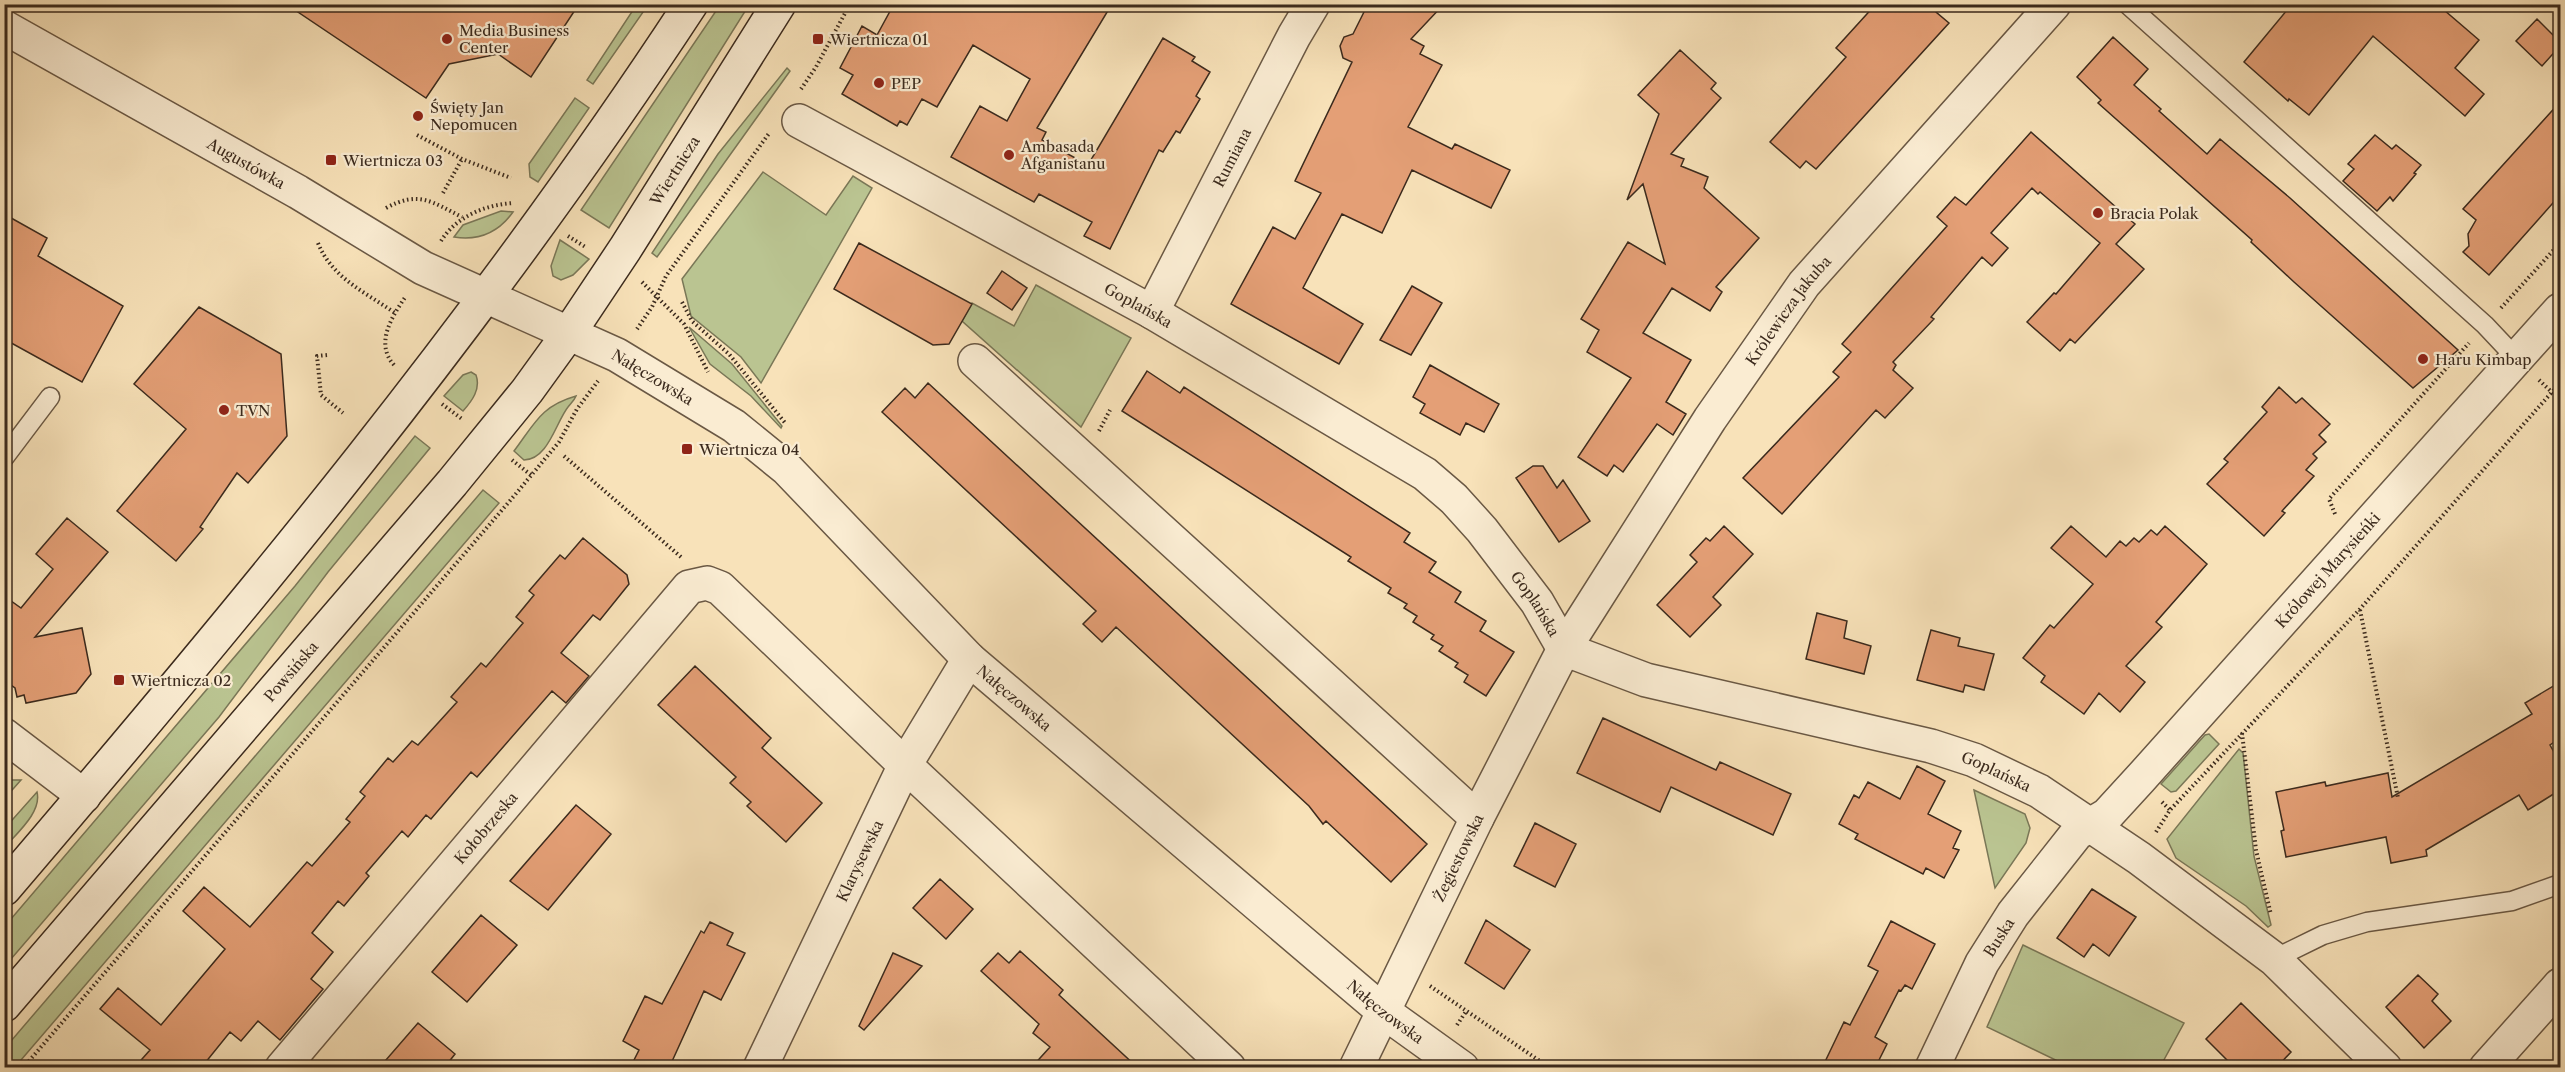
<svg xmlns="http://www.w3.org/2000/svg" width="2565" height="1072" font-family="'Libre Caslon Text',serif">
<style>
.green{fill:#bac491;stroke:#7a7757;stroke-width:1.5}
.building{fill:#e49f76;stroke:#3b2a1d;stroke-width:1.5}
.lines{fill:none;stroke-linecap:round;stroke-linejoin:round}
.service-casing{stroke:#6a5844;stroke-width:21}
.minor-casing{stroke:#6a5844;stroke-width:36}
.tertiary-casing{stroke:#6a5844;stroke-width:36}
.secondary-casing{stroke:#3b2a1d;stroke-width:36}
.path{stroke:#3b2a1d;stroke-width:4;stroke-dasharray:1.5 3;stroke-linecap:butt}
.service{stroke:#faecd2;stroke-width:18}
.minor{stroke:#faecd2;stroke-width:33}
.tertiary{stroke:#faecd2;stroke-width:33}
.secondary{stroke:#faecd2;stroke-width:33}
.poi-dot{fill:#8f2418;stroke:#faecd2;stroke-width:2}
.labels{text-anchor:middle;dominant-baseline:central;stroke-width:4.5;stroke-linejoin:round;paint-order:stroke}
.poi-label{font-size:15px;fill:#3b2a1d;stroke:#faecd2;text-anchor:start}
.street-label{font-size:15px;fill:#3b2a1d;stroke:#faecd2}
</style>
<rect width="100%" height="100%" fill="#f8e2b9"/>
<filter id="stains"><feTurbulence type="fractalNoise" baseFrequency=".00333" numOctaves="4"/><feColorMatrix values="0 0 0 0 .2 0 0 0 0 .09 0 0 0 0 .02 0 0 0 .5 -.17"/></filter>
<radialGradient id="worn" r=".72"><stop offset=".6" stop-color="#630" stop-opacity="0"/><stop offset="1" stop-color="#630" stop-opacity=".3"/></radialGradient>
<path class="green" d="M637 4 648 5 593 84 587 80Z
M720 5H749L609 228 581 210Z
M787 68 790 71 657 257 652 253 718 154Z
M575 98 589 108 538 182 530 177 529 164Z
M763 172 826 215 853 176 872 188 761 383 741 357 691 316 682 279Z
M501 211 513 212C498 233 479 241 454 237L463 225Z
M560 240 589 259 573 275 561 280 553 276 551 266Z
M1036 285 1131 338 1081 427 962 321 972 303 1014 326Z
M689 327 732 364 782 426 781 428 751 396 710 364Z
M471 372 476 375C481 389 472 401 463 411L444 396 463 375Z
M576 396C574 401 571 403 568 407 556 422 548 460 524 460L514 451C535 423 541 406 576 396Z
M415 436 430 448 328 572 219 717 5 966V926L295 586Z
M483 490 499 503 15 1067H5V1048Z
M2209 734 2219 744 2176 791 2171 792 2161 784 2205 735Z
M2239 749 2243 753 2254 856 2271 925 2268 927 2246 906 2176 858 2167 839Z
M10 780H21L5 798V782Z
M1974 790 2025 814 2030 828 2026 843 1995 888Z
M37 792C42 812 17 833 5 847V828Z
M2023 945 2184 1023 2160 1067H2070L1987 1027Z"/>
<path class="building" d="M286 4H579L531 77 498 54 449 64 426 98Z
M894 4H1112L1037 128 1046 132 1042 140 1088 165 1163 38 1195 57 1192 61 1210 72 1196 96 1200 99 1180 133 1176 131 1163 152 1159 150 1110 249 1084 236 1092 222 1039 194 1034 202 951 157 980 106 1007 121 1030 79 973 45 937 107 922 99 907 125 900 121 897 126 842 94 853 75 840 68 862 26 877 35Z
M1368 4H1444L1411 39 1424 46 1420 54 1442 65 1408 127 1452 149 1455 144 1510 170 1491 208 1412 170 1382 233 1342 214 1303 288 1363 324 1339 364 1231 304 1273 227 1295 239 1321 193 1295 181 1352 62 1343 58 1340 46 1344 37 1353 34Z
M1876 4H1934L1936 12 1949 23 1816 169 1806 161 1800 168 1770 142 1846 57 1836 48Z
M2292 4H2437L2479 40 2455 68 2484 94 2465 116 2373 36 2309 115 2289 99 2288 101 2244 62Z
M2537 19 2560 42V46L2542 66 2516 41Z
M2113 37 2148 69 2134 85 2161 109 2159 111 2207 154 2220 139 2290 198 2458 350 2413 388 2294 282 2251 242 2252 240 2098 103 2101 100 2077 77Z
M1680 50 1716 83 1711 89 1721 98 1671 154 1684 159 1681 166 1708 177 1704 188 1759 238 1716 287 1722 292 1710 311 1672 288 1643 333 1691 360 1666 402 1686 414 1673 435 1657 424 1623 472 1614 465 1607 476 1578 457 1631 378 1587 352 1599 330 1581 319 1628 242 1665 264 1643 184 1627 200 1659 114 1638 95Z
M2560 102V195L2489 275 2463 252 2469 246 2468 234 2476 220 2463 209Z
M2031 132 2135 224 2116 244 2144 269 2075 343 2070 339 2060 351 2027 322 2054 293 2056 294 2100 243 2040 192 2038 194 2032 188 1991 233 2008 248 1992 266 1982 257 1931 317 1934 319 1893 362 1896 365 1893 370 1913 388 1885 418 1876 410 1782 514 1743 478 1839 377 1833 372 1851 352 1842 344 1947 226 1937 217 1955 197 1966 205Z
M2375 135 2392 149 2396 145 2421 165 2414 173 2416 174 2393 201 2390 197 2377 211 2343 181 2354 169 2348 164Z
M4 214 47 238 38 256 123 306 82 382 4 339Z
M859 243 972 304 949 344 933 345 834 289Z
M1002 271 1027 288 1012 310 987 293Z
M1412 286 1442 303 1411 355 1380 340Z
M199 307 281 354 287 436 248 483 237 473 200 527 203 529 176 561 117 511 186 429 134 384Z
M1430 365 1499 404 1484 432 1466 423 1460 435 1420 413 1425 404 1413 397Z
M1147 371 1180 393 1184 387 1410 533 1404 542 1436 562 1429 572 1461 592 1455 602 1486 621 1480 631 1514 652 1486 696 1464 682 1468 675 1455 667 1458 663 1439 651 1443 646 1431 639 1434 635 1413 622 1417 616 1404 608 1407 604 1388 593 1391 588 1348 561 1351 557 1122 411Z
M928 383 1427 844 1391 882 1326 821 1323 824 1309 806 1116 627 1102 642 1083 624 1096 611 882 412 905 388 915 398Z
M2279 387 2296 403 2302 398 2330 424 2319 435 2326 442 2313 454 2317 458 2306 470 2314 476 2282 511 2285 513 2264 536 2207 484 2228 462 2224 459 2267 412 2262 407Z
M1533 466H1543L1557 488 1563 480 1590 521 1559 542 1516 478Z
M67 518 108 552 35 637 82 628 91 674 76 693 26 703 24 695 17 697 15 688 4 680V596L21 608 53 569 36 554Z
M1724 526 1753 554 1713 597 1721 605 1690 637 1657 605 1697 562 1690 555 1706 538 1710 541Z
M2071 526 2106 557 2120 541 2126 546 2134 538 2139 542 2151 530 2157 535 2165 526 2207 564 2156 622 2162 627 2126 666 2145 682 2120 712 2099 693 2084 714 2041 682 2045 676 2023 658 2050 625 2054 628 2093 584 2051 548Z
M583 538 627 575 629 584 600 620 593 615 561 653 589 676 566 703 552 691 477 777 471 772 431 819 426 815 408 837 402 831 366 873 369 876 344 906 338 901 312 933 333 952 311 979 323 989 280 1040 258 1021 241 1041 230 1032 201 1068H134L150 1050 100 1009 118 988 161 1025 225 949 183 911 204 887 250 927 307 862 312 866 350 822 346 819 365 796 360 792 388 758 393 762 412 741 418 745 457 702 451 697 481 663 486 667 523 623 516 617 534 595 529 591 560 555 565 559Z
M1817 613 1847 621 1844 638 1871 646 1864 674 1806 659Z
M1931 630 1960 638 1958 646 1994 654 1984 690 1965 685 1963 692 1917 680Z
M695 666 771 738 762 748 822 803 786 842 747 806 751 802 730 783 736 777 658 705Z
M2560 682V738L2550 745 2560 763V790L2528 810 2519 795 2426 850 2427 856 2391 863 2386 837 2286 857 2281 831 2284 830 2276 792 2325 782 2326 786 2388 773 2392 797 2532 714 2525 703Z
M1603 718 1716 770 1720 762 1791 794 1773 835 1671 787 1660 812 1577 773Z
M1917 766 1945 781 1928 814 1961 831 1953 848 1959 850 1944 878 1926 868 1923 874 1855 839 1858 834 1839 824 1854 795 1859 798 1868 782 1900 799Z
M576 805 611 834 548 910 510 881Z
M1535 823 1576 844 1555 887 1514 866Z
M940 879 973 909 946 939 913 908Z
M2092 889 2136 917 2109 956 2093 944 2084 957 2057 938Z
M481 915 517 945 467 1002 432 972Z
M1486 920 1530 950 1504 989 1465 963Z
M1891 921 1935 944 1912 989 1905 985 1901 991 1899 990 1875 1037 1887 1044 1875 1068H1822L1844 1022 1850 1025 1878 971 1868 966Z
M710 922 733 933 727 945 745 953 721 1000 704 991 669 1068H630L639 1050 623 1041 645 996 662 1004 701 931 704 933Z
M1020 951 1063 990 1059 995 1138 1068H1031L1050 1047 1033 1033 1039 1024 981 971 998 953 1009 963Z
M893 953 922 966 864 1030 859 1026Z
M2418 975 2438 994 2432 1001 2451 1021 2424 1048 2386 1007Z
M2241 1003 2291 1052 2276 1068H2235L2206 1039Z
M418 1023 455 1054 444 1068H379Z"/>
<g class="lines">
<defs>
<path id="service" d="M2127 4 2485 325 2517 359
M4 458 50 397
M2274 959 2323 935 2367 922 2512 901 2560 884"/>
<g id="minor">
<path id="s1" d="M799 121 1152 312 1425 474 1454 499 1482 530 1537 602 1564 649 1646 680 1931 746 1974 760 2039 791 2139 858 2274 959 2385 1068"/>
<path id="s2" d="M1152 312 1294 36 1313 4"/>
<path d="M975 361 1477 818"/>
<path d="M4 735 84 796"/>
<path id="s3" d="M282 1068 689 587 707 583 720 588 905 765 1229 1068"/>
<path id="s4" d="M760 1068 905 765 969 659"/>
<path id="s5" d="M1356 1068 1477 818 1564 649 1710 419 1804 284 2054 4"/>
<path id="s6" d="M1932 1068 1982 963 2013 914 2077 833 2107 815 2140 779 2560 310"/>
<path d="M2486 1068 2560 985"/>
</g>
<g id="tertiary">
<path id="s7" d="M4 27 298 192 423 268 617 355 734 426 787 469 969 659 1384 1012 1462 1068"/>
</g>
<g id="secondary">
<path d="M4 889C247 605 486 317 691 4"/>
<path id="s8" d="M4 1005 452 483 527 391 569 333 625 249 779 4"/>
</g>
</defs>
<use href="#service" class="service-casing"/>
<use href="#minor" class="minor-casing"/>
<use href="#tertiary" class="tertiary-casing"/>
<use href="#secondary" class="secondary-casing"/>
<path class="path" d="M801 89 816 67 850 4
M417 135 462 159 511 178
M443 193 462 159
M386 208C419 190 432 202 462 217
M568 236 587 248
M441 241C456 217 484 205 513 203
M318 243C332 278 365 292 395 313
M642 282 684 324 708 372
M682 302 692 321 729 354 786 424
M2501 308 2560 243
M637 329 652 307 666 276 770 132
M327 355 317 356 321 395 343 413
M394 365C374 343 393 315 406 296
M2539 380 2560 400
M442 404 462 419
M1099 431 1110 410
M564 456 681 557
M512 460 531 475
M2335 514 2329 499 2469 343
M2360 610 2398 798
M2242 733 2256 850 2271 915
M2162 802 2170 810
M2156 832 2170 810 2360 609 2560 383
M1430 986 1550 1068
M1457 1025 1467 1010
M23 1068 514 496 559 442 577 409 598 381"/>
<use href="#service" class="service"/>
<use href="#minor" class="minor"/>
<use href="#tertiary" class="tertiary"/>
<use href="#secondary" class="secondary"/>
</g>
<g class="poi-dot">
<circle cx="447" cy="39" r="6"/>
<rect x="812" y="33" width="12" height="12" rx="3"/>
<circle cx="879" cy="83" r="6"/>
<circle cx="418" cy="116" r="6"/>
<circle cx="1009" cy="155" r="6"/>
<rect x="325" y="154" width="12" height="12" rx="3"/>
<circle cx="2098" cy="213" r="6"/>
<circle cx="2423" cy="359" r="6"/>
<circle cx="224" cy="410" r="6"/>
<rect x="681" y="443" width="12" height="12" rx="3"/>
<rect x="113" y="674" width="12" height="12" rx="3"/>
</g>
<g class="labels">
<g class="poi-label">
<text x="459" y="30">Media Business<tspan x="459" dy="17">Center</tspan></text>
<text x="830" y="39">Wiertnicza 01</text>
<text x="891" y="83">PEP</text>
<text x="430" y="107">Święty Jan<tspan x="430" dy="17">Nepomucen</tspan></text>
<text x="1021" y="146">Ambasada<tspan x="1021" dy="17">Afganistanu</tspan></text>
<text x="343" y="160">Wiertnicza 03</text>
<text x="2110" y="213">Bracia Polak</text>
<text x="2435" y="359">Haru Kimbap</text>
<text x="236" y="410">TVN</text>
<text x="699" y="449">Wiertnicza 04</text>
<text x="131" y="680">Wiertnicza 02</text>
</g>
<g class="street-label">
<text stroke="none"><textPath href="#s2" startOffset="174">Rumiana</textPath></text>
<text stroke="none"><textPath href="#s7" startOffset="278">Augustówka</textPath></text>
<text stroke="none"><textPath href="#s8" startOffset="1072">Wiertnicza</textPath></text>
<text stroke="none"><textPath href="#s1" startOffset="386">Goplańska</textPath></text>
<text stroke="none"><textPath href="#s5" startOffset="874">Królewicza Jakuba</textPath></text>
<text stroke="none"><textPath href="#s7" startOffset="738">Nałęczowska</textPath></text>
<text stroke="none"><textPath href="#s6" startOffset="642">Królowej Marysieńki</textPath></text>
<text stroke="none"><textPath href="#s1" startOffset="890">Goplańska</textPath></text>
<text stroke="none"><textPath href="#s8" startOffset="440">Powsińska</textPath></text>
<text stroke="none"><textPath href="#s7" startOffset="1224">Nałęczowska</textPath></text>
<text stroke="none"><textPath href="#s1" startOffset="1394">Goplańska</textPath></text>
<text stroke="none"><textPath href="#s3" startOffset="315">Kołobrzeska</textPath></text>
<text stroke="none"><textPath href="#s5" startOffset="234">Żegiestowska</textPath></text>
<text stroke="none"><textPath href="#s4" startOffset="230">Klarysewska</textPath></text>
<text stroke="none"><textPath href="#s6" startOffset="147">Buska</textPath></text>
<text stroke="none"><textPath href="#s7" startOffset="1710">Nałęczowska</textPath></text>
</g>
</g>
<rect width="2565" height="1072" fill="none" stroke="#f8e2b9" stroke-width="24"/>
<rect x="6" y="6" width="2553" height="1060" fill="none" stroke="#3b2a1d" stroke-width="3"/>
<rect x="12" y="12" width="2541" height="1048" fill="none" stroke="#3b2a1d" stroke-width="1.5"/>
<rect width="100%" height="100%" filter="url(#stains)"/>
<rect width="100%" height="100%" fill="url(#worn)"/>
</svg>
